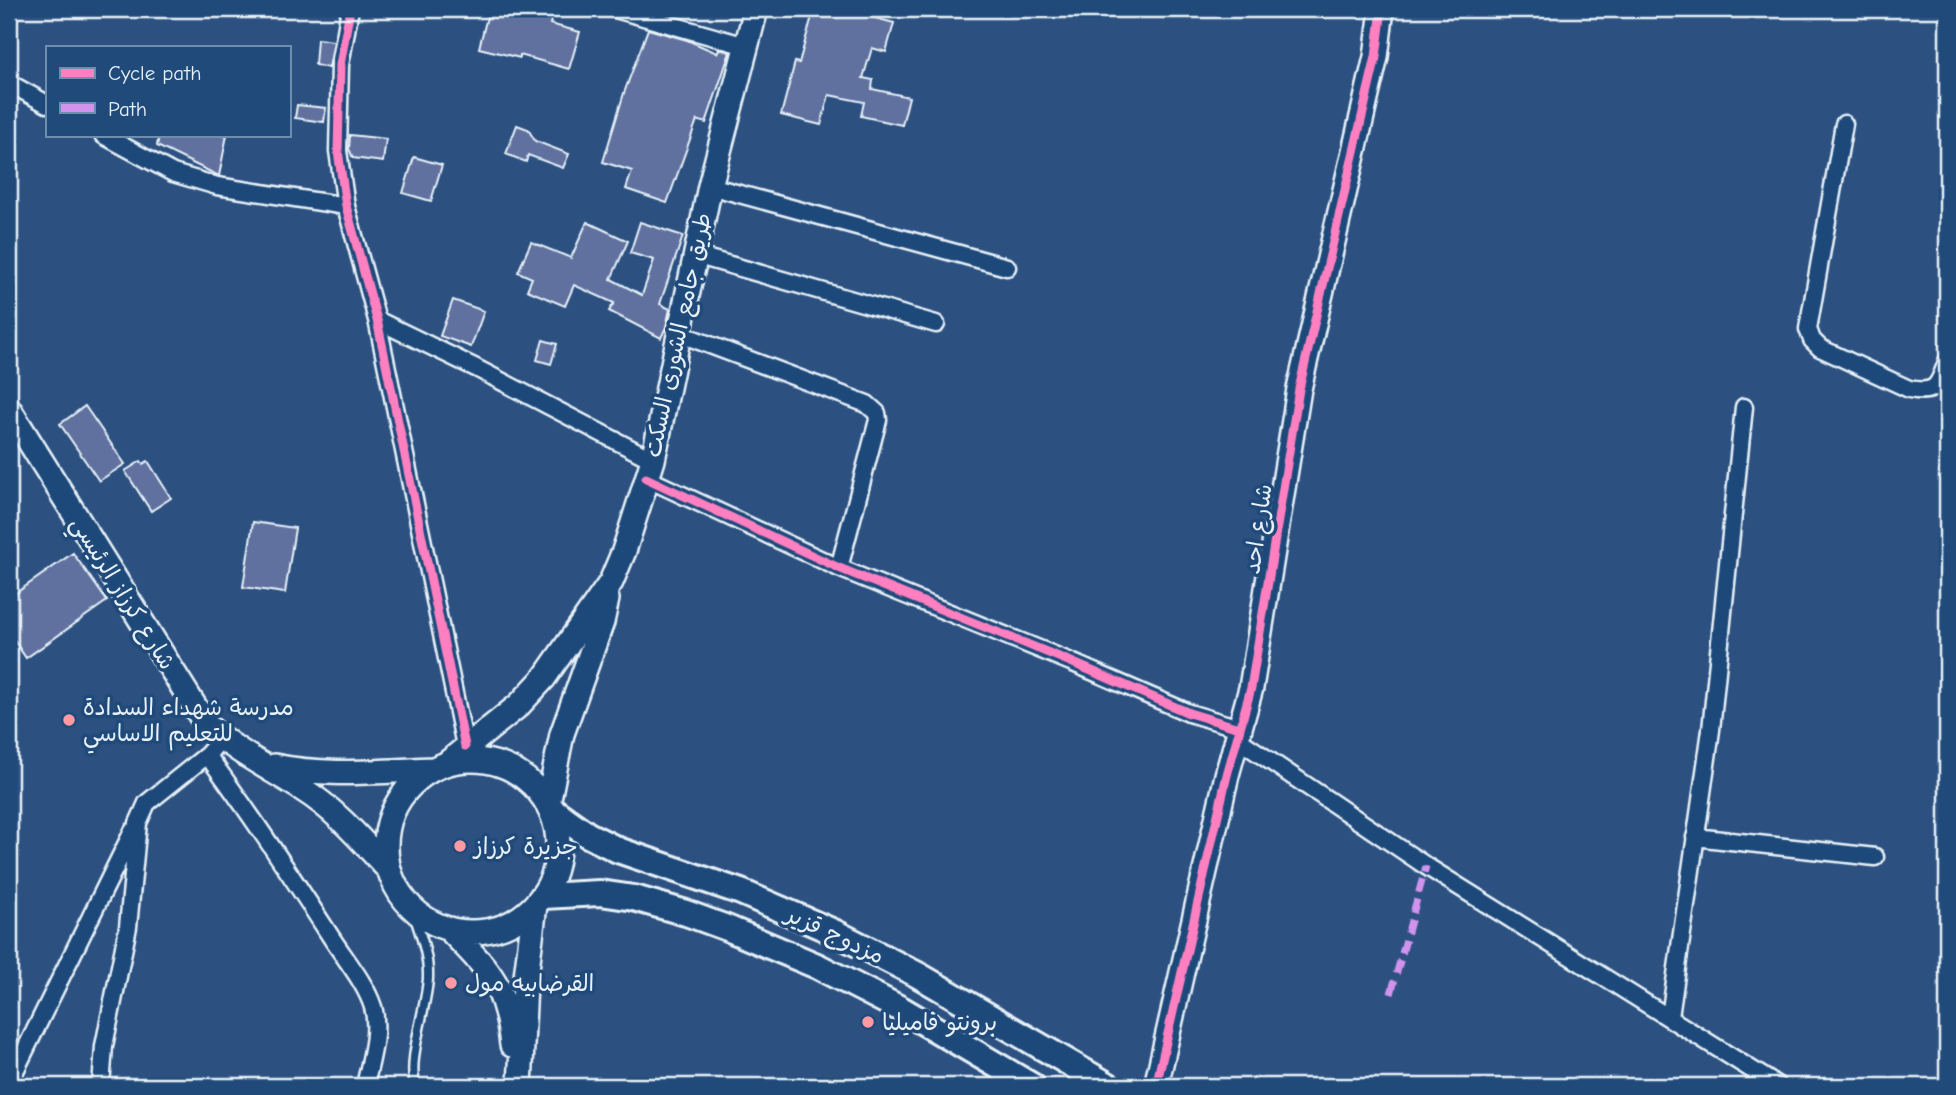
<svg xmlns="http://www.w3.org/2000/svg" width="1956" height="1095" font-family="'Comic Neue','Playpen Sans Arabic',sans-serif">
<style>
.building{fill:#61719f;stroke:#e8f1f8;stroke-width:2}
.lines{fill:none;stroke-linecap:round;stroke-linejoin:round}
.lane-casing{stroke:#e8f1f8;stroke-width:13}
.street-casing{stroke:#e8f1f8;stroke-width:21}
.secondary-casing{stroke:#e8f1f8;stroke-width:28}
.primary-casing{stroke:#e8f1f8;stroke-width:30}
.lane{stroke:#1f4a7a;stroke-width:8}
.street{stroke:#1f4a7a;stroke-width:16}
.secondary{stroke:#1f4a7a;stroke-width:23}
.primary{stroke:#1f4a7a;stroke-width:24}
.quiet{stroke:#d193ec;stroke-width:7;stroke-dasharray:14 7;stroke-linecap:butt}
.cycleway-casing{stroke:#1f4a7a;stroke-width:13}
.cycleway{stroke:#ff80c0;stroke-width:9}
.poi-dot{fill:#ff9aa2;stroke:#1f4a7a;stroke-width:2.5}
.labels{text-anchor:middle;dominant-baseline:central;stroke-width:7;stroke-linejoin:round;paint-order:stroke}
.street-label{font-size:23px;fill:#e8f1f8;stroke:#1f4a7a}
.poi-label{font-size:23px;fill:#e8f1f8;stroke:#1f4a7a;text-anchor:start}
</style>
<rect width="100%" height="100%" fill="#2c5181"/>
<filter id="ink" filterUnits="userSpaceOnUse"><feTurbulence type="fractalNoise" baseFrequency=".0143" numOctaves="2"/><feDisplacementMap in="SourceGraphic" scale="14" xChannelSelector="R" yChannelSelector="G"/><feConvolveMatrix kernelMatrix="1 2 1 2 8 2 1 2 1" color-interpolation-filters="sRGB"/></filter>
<g filter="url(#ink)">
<path class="building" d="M489 9H499L535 17 538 9H554L550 24 580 32 569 69 520 55V58L479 48Z
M814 9H842L894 23 886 52 872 48 863 78 873 80 872 89 909 97 902 125 861 116 864 102 829 95 821 125 781 115 795 62 799 63Z
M648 29 687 40 717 53 719 49 730 52 706 123 697 120 667 203 626 189 632 171 603 162 624 93Z
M317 39 334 41 329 68 315 65Z
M297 105 326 108 324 122 295 118Z
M517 125 528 129 535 141 569 154 563 168 528 155 526 162 506 154Z
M159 135H227L219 176 157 146Z
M350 135 386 139 383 162 353 158 349 149Z
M414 157 442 165 431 201 403 193Z
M587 222 628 241 611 279 642 295 654 260 630 253 640 222 683 236 660 304 670 309 666 327 661 338 609 311 614 303 574 285 565 306 527 290 532 278 518 272 531 242 571 258Z
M453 300 484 311 471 347 440 336Z
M543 340 557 344 551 364 537 360Z
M85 406 125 464 99 481 60 424Z
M141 461 143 464 148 461 171 498 151 511 125 471Z
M253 522 295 528 285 593 243 587Z
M73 553 107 601 26 658 9 633V598Z"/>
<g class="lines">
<defs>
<path id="lane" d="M412 908C419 931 429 954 428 978 427 1007 406 1063 416 1086"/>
<path id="street" d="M350 9 340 65 338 151 346 206 377 320 465 746
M615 9 746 46
M9 83 47 104
M1844 124 1808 329 1812 340 1820 348 1909 389C1937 394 1938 386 1947 362
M103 135 173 173 217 186 346 206
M710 186 1007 267
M695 255 936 324
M377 320 476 368 653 460
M678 333 867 404 877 413 878 420 839 568
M646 478 839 568 1071 662 1189 713 1239 728
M1236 738 1426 866 1778 1086
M207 755C251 814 291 875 331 937 345 959 365 982 373 1007 380 1031 370 1062 365 1086
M1695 837 1875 857
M1670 1017 1711 730 1744 407
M9 1083 133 831
M101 1086 104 1046 128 927 138 823 147 803 207 755 221 739"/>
<path id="secondary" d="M9 409 207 726C237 752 269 768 302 789 336 810 362 841 389 870
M386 846a86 86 0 1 1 172 0a86 86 0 1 1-172 0Z
M446 764 519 705 544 678 611 582 624 551 653 460 710 186 756 9
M274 766C327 777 380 771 433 769
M548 804 562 734 602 622 607 599
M449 929C490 972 505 983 512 1045
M520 1086 525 985 535 905
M1156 1086 1227 775 1251 688 1299 389 1367 95 1376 57 1382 9"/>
<path id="primary" d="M550 808 588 835 618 850 741 892 836 933 918 975 1109 1086
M543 896 600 893 634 898 686 913 727 928 817 966 901 1009 1032 1086"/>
</defs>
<use href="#lane" class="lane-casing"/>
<use href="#street" class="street-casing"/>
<use href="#secondary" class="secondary-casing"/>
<use href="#primary" class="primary-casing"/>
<use href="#lane" class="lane"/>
<use href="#street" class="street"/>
<use href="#secondary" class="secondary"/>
<use href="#primary" class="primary"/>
<path class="quiet" d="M1391 994 1426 866"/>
<defs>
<path id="cycleway" d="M350 9 340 65 338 151 346 206 377 320 465 746
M646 478 839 568 1071 662 1189 713 1239 728
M1156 1086 1227 775 1251 688 1299 389 1367 95 1376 57 1382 9"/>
</defs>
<use href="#cycleway" class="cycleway-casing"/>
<use href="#cycleway" class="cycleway"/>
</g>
</g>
<g class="poi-dot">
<circle cx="69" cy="720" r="7"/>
<circle cx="460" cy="846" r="7"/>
<circle cx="451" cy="983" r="7"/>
<circle cx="868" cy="1022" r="7"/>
</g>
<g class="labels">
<g class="street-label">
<text transform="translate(678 335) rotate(-78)">طريق جامع الشورى السكت</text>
<text transform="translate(1258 529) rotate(-82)">شارع احد</text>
<text transform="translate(123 593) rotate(58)">شارع كرزاز الرئيسي</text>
<text transform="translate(835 935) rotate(25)">مزدوج قزير</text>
</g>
<g class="poi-label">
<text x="83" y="707">مدرسة شهداء السدادة<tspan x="83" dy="26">للتعليم الاساسي</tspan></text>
<text x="474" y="846">جزيرة كرزاز</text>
<text x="465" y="983">القرضابيه مول</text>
<text x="882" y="1022">برونتو فاميليا</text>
</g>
</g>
<rect width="1956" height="1095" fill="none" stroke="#1f4a7a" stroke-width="35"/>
<rect x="18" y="18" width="1921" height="1060" fill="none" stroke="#e8f1f8" stroke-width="2.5" filter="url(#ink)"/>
<rect x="46" y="46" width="245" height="91" fill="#1f4a7a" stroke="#6f8dac" stroke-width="2"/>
<rect x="60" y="68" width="35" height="10" fill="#ff80c0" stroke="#6f8dac" stroke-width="2"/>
<text x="108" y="80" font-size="21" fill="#e8f1f8">Cycle path</text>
<rect x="60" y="103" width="35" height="10" fill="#d193ec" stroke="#6f8dac" stroke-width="2"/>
<text x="108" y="116" font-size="21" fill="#e8f1f8">Path</text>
</svg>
